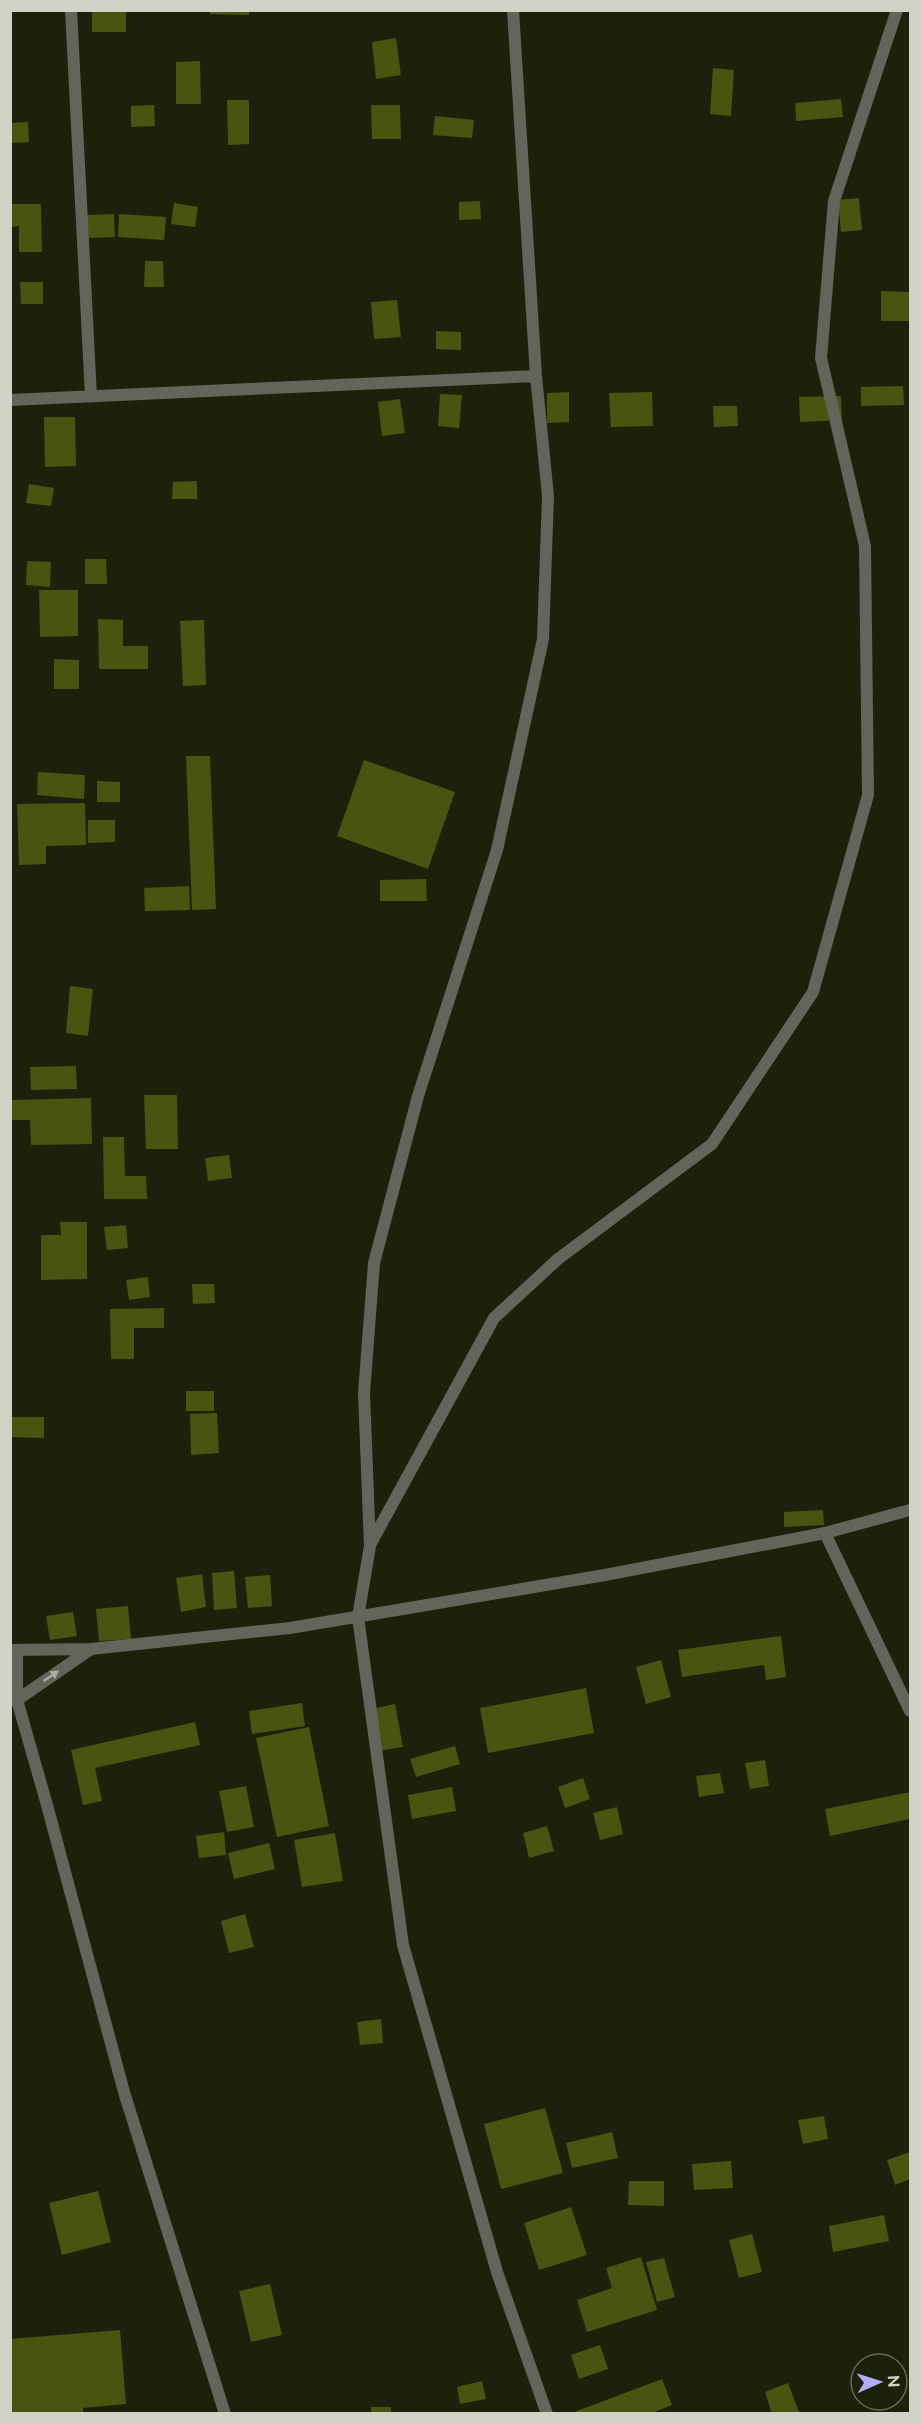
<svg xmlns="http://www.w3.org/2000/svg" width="921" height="2424" font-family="Raleway,sans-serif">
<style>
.building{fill:#495410}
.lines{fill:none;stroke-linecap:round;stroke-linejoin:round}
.minor{stroke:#62655a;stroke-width:12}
.tertiary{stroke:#62655a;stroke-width:12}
.oneway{fill:#aaada0}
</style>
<rect width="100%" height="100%" fill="#1d210b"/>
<path class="building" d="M92 10H126V32H92Z
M210 10H249V15L210 14Z
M396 38 401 75 376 79 372 42Z
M200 61 201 104H176V62Z
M713 68 734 70 731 116 710 114Z
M841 99 843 117 796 121 795 103Z
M227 100H249V144L228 145Z
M154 105 155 126 131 127V106Z
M371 105H400L401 139H372Z
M435 116 474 120 472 138 433 135Z
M28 122 29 142 10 143V123Z
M859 198 862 230 841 232 838 200Z
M480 201 481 219 459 220V202Z
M174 203 198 207 195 227 171 224Z
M10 204H41L42 252H19V226L10 227Z
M114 214 115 237 87 238 86 215Z
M119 214 166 217 164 240 118 237Z
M145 261H163L164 287H144Z
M20 282H43V304H21Z
M881 291 910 292V321H881Z
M397 300 401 337 374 339 371 302Z
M436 331 461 332V350L436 349Z
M903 386 904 405 861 406V387Z
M569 392V422L547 423V393Z
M652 392 653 426 611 427 609 393Z
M440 394 462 395 459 428 438 426Z
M841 396 842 420 800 422 799 397Z
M400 399 405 433 382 436 378 402Z
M713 406H737L738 426 714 427Z
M44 417H75L76 466 45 467Z
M197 481V499H172L173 482Z
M29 484 54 488 51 506 26 503Z
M85 559H106L107 584H85Z
M27 561 51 562 50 587 26 585Z
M39 590H78V636L40 637Z
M98 619 123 620V646H148V669H99Z
M204 620 206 685 183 686 180 621Z
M54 659 79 660V689H54Z
M186 756H210L216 909 192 910Z
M364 760 455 792 428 869 337 836Z
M38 772 85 775 84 799 37 795Z
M97 781 120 782V802H97Z
M85 803 86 845 46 846V864L19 865 17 804Z
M88 820H115V842L88 843Z
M426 879 427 901H380V880Z
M189 886 190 910 145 911 144 888Z
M70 986 93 989 88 1036 66 1033Z
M76 1066 77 1089 31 1090 30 1067Z
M144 1095H177L178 1149H146Z
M91 1098 92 1144 31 1145 30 1120H12V1100Z
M103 1137H124L125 1176H146L147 1199H104Z
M229 1155 232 1178 208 1181 205 1158Z
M60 1222H87V1279L41 1280V1235H61Z
M126 1225 128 1248 107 1250 104 1227Z
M148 1277 150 1297 129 1300 126 1280Z
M192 1284H214L215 1303 193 1304Z
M164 1308V1328H134V1359H111L110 1309Z
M186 1391H214V1411H186Z
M217 1413 219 1453 191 1455 190 1414Z
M10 1417H44V1438L10 1437Z
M823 1510 824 1525 784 1527V1512Z
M234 1571 237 1608 214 1610 212 1573Z
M202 1574 206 1607 181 1612 176 1578Z
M270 1575 272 1606 248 1608 245 1577Z
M128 1606 131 1639 99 1641 96 1609Z
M73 1612 77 1636 50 1640 46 1616Z
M781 1636 786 1677 766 1680 764 1665 682 1677 678 1650Z
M661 1660 671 1697 646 1704 636 1667Z
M586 1688 594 1733 488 1753 480 1708Z
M302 1703 305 1726 252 1734 249 1711Z
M395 1704 403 1747 378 1751 371 1709Z
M195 1722 200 1745 95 1768 102 1801 83 1805 71 1750Z
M309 1727 329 1826 277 1837 256 1738Z
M455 1746 460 1764 416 1777 410 1759Z
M765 1760 769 1786 750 1789 745 1763Z
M720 1773 724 1793 699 1797 696 1776Z
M583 1778 590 1799 565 1808 558 1787Z
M246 1786 254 1827 227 1832 219 1791Z
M452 1787 456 1811 412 1819 408 1795Z
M910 1792V1819L830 1836 825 1809Z
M617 1807 623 1834 600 1840 593 1813Z
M547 1826 554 1851 529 1858 523 1833Z
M224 1832 226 1855 199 1858 196 1836Z
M335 1833 343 1881 302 1887 294 1840Z
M269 1843 275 1869 234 1879 228 1853Z
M245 1914 254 1947 229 1953 221 1921Z
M381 2019 383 2043 360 2045 357 2022Z
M545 2108 563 2173 501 2189 484 2124Z
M824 2116 828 2139 803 2144 798 2120Z
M612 2132 618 2158 572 2168 566 2143Z
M910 2152V2179L895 2185 887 2160Z
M731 2161 733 2188 694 2190 692 2164Z
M629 2181H664V2206L628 2205Z
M98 2191 111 2242 62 2255 49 2203Z
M571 2207 587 2255 539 2270 524 2223Z
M884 2215 889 2241 833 2252 829 2226Z
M752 2234 762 2272 739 2278 729 2240Z
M641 2257 657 2310 587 2332 577 2300 612 2288 606 2268Z
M664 2258 675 2297 657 2302 646 2262Z
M270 2284 282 2335 251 2342 239 2291Z
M120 2330 126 2404 83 2408V2414H10V2339Z
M600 2345 608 2369 579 2379 571 2355Z
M662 2379 672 2405 649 2414H569Z
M482 2381 486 2399 460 2404 457 2387Z
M788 2383 799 2412 772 2414 765 2392Z
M371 2407H391V2414H371Z"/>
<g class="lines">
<path class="minor" d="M71 10 91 396
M513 10 536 376 548 496 543 639 497 850 418 1096 374 1263 364 1393 370 1546 358 1617 403 1945 497 2272 547 2414
M10 400 536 376
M825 1533 910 1711
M370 1545 494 1318 558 1259 712 1144 813 992 868 795 865 546 821 358 834 201 897 10
M17 1650V1700L47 1805 124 2092 225 2414"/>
<path class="tertiary" d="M10 1650 91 1649 290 1628 605 1575 825 1533 910 1510
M10 1700H17L91 1649"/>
</g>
<defs><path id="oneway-solid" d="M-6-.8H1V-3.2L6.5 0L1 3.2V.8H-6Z" transform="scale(1.5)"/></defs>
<use class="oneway" href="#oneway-solid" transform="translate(51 1676) rotate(-34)"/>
<rect width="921" height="2424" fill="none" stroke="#d0d4c6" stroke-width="24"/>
<g transform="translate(879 2382) rotate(87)"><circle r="28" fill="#1d210b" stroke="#656956" stroke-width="1.5"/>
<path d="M0-4.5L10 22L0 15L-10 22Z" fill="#b1adfa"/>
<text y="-9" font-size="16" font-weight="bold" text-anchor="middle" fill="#d0d4c6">N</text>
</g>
</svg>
